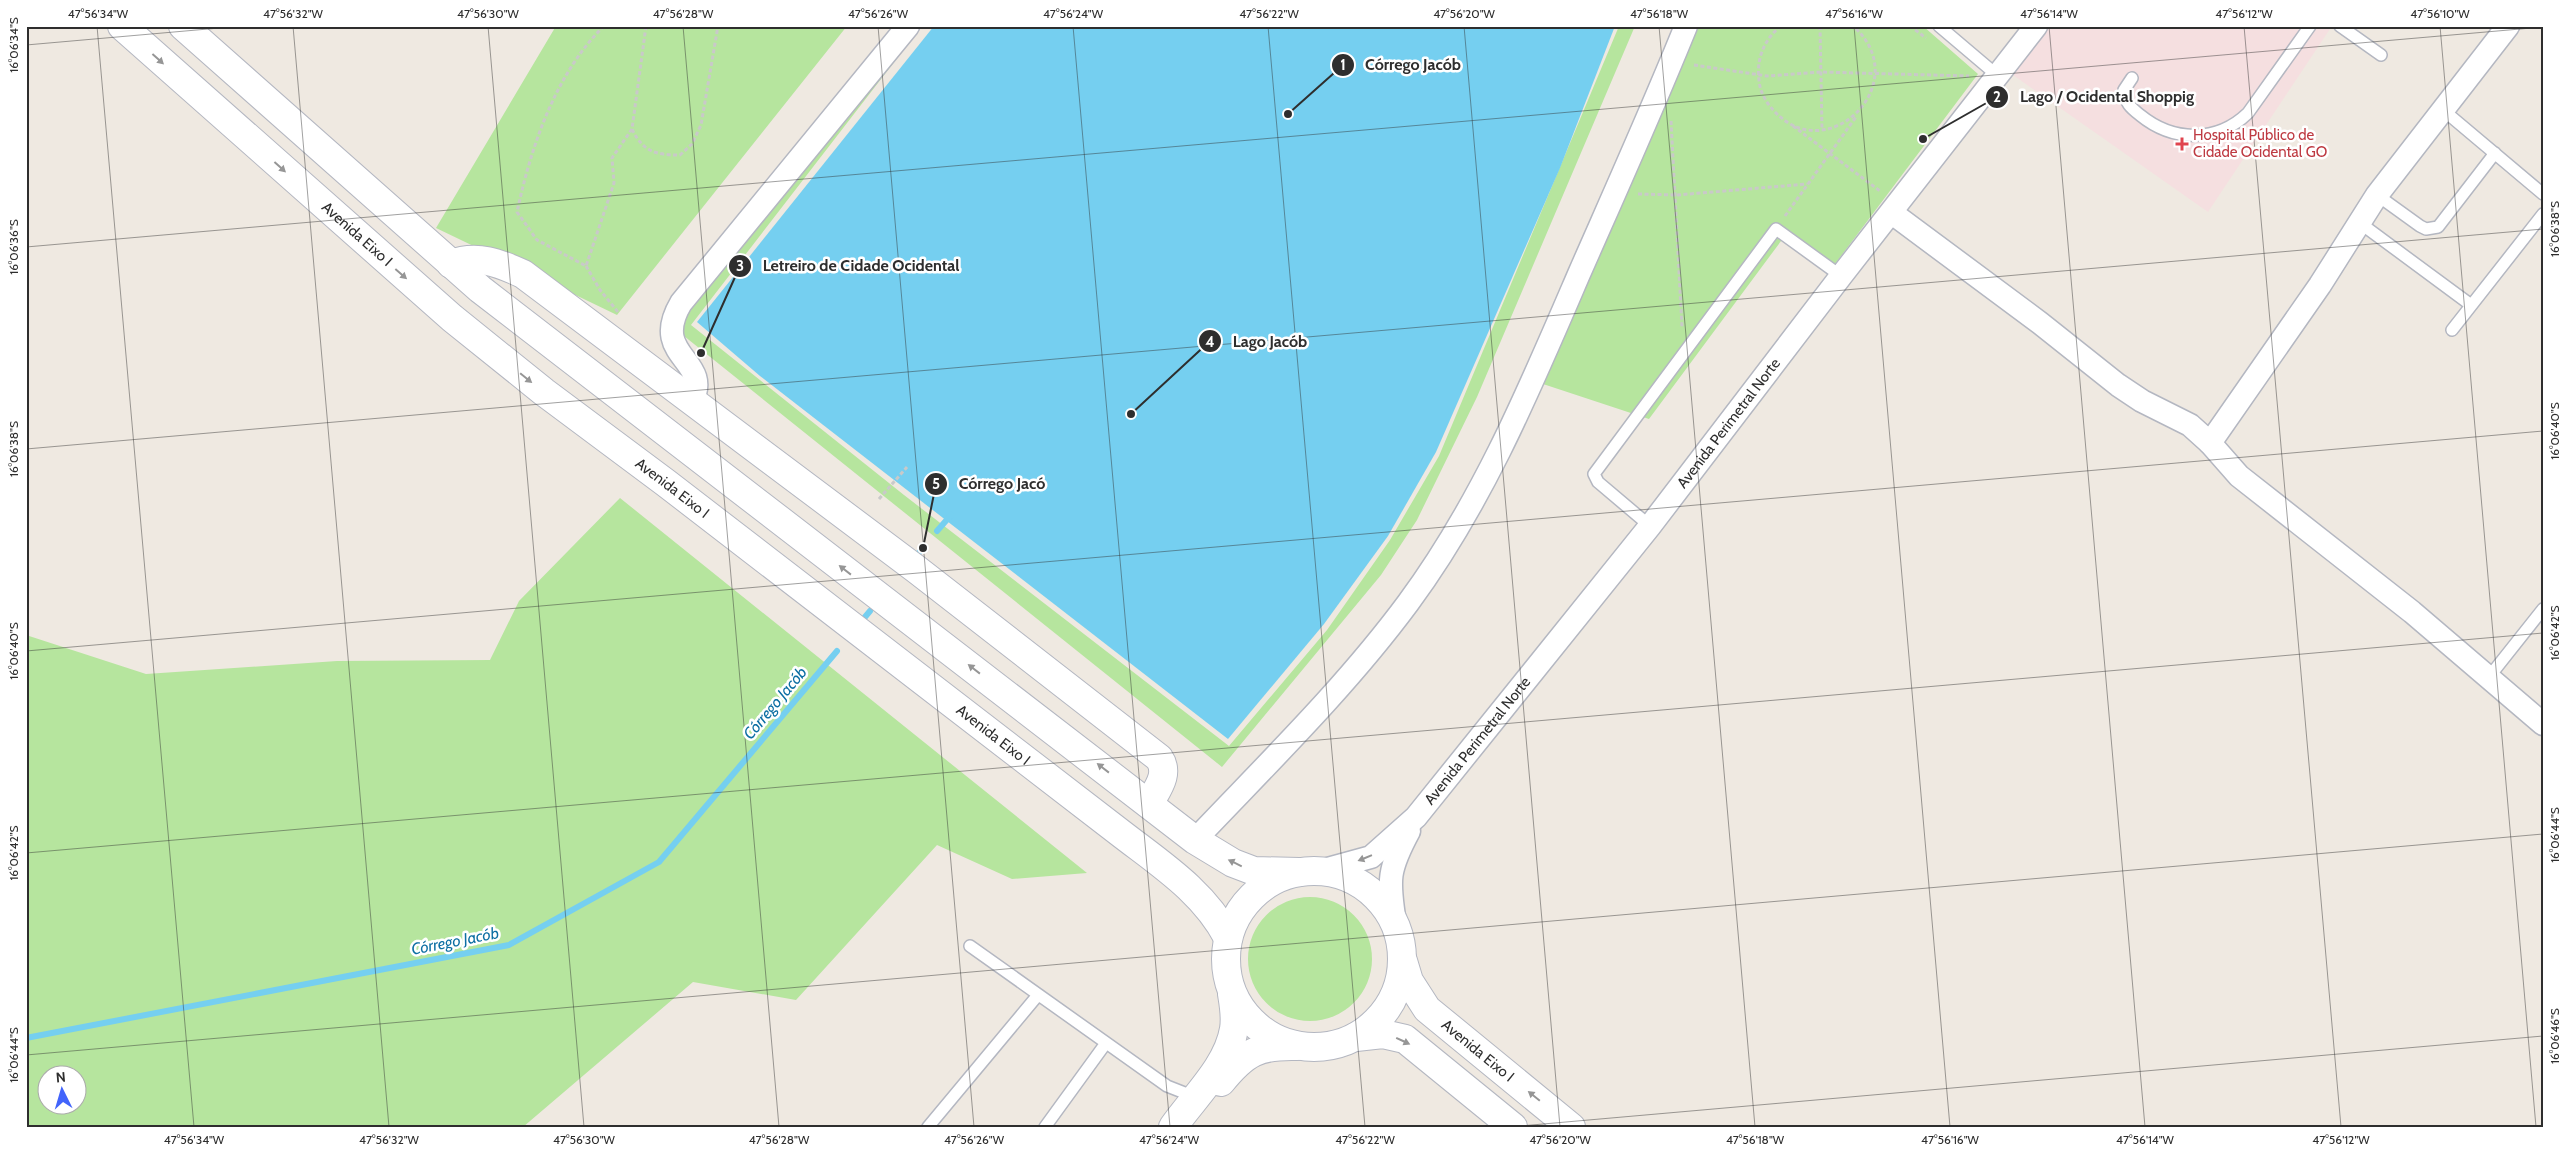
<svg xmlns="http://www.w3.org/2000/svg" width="2569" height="1153" font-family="Cabin,sans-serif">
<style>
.medical{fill:#f5dfe0}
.green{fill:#b6e59e;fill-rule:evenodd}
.water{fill:#75cff0}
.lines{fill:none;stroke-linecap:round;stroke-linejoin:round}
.stream{stroke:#75cff0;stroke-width:6}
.service-casing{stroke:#b4b7c1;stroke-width:14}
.minor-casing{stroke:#b4b7c1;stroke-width:25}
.tertiary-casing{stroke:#b4b7c1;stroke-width:30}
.secondary-casing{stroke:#b4b7c1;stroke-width:30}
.path{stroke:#c9c9c9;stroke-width:3;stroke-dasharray:4 2.5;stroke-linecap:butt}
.service{stroke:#fff;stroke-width:11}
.minor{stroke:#fff;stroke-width:22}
.tertiary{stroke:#fff;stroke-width:28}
.secondary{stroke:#fff;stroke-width:28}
.oneway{fill:#969696}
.ticks{fill:none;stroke:#2e2e2e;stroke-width:1;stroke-opacity:0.45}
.health-dot{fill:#e0444e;stroke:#fff;stroke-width:2}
.labels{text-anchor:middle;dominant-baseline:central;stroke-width:5;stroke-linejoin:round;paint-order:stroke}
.health-label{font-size:15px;fill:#be3a42;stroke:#fff;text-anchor:start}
.street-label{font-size:15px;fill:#2e2e2e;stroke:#fff}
.water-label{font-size:16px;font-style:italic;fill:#0d6fa3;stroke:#fff}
.leader{fill:none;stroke:#2e2e2e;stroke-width:2}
.callout-dot{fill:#2e2e2e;stroke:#fff;stroke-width:2}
.mark-label{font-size:15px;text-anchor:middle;font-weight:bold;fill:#fff}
.callout-label{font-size:16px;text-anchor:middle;font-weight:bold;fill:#2e2e2e;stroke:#fff;stroke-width:5;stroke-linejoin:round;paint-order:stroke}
.neatline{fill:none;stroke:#2e2e2e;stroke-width:2}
.ticks-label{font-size:12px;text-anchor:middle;fill:#2e2e2e}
</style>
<rect width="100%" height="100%" fill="#efe9e1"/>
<path class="medical" d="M2050 26H2332L2208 212 2013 75Z"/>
<path class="green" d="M556 26H847L617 315 436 228Z
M918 26H922L691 325 904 495 1229 746 1327 630 1390 540 1439 456 1619 26H1635L1477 397 1417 520 1381 575 1222 767 684 336 680 320Z
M1689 26H1923L1978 74 1835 264 1784 237 1649 419 1543 384Z
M620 498 1087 873 1012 879 937 845 796 1000 693 982 523 1127H26V635L146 674 337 661 490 660 519 601ZM48 1076H78V1106H48Z
M1248 959a62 62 0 1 1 124 0a62 62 0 1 1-124 0Z"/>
<path class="water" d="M934 26H1615L1560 168 1436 452 1388 536 1324 624 1228 739 760 376 697 322Z"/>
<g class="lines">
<path class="stream" d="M937 531 951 515
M916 556 923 548
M865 617 870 611
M26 1038 509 945 659 862 837 651"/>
<defs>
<path id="service" d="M1939 26 1998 76
M2340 26 2381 55
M2132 78 2124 90C2125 103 2131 108 2140 115 2173 142 2217 143 2248 113L2310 26
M2442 109 2543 194
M2377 195 2420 226 2426 229 2438 227 2495 153
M2360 223 2471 305
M2452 330 2543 214
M1650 526 1598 482 1594 474 1776 229 1841 276
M2489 677 2543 609
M970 946 1167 1086 1195 1097
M928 1127 1038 995
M1045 1127 1106 1043"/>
<g id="minor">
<path d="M1892 213 2040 323 2118 385 2142 401 2190 425 2210 443 2239 476 2412 612 2543 724"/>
<path d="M692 401C713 359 649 357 681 303L908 26"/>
<path d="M2210 443 2320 285 2377 195 2508 26"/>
<path d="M1195 840C1268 763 1345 688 1408 603 1482 503 1530 388 1579 274 1615 192 1652 110 1686 26"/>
<path id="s1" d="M1320 871 1371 857 1416 817 1650 526 1841 276 2036 26"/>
<path d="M1395 923C1388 879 1388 870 1409 831"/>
</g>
<path id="tertiary" d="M1221 1082C1245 1052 1259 1045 1297 1046
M1173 1127C1194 1097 1228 1066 1234 1029 1236 1017 1234 1006 1232 994"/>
<g id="secondary">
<path id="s2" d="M122 26 452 318 544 392 666 483 1123 835C1162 865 1205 893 1228 938"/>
<path d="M183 26 480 289 1195 840 1233 863 1254 871 1299 872"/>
<path d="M451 264C477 254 499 263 523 274L916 569 1159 758C1170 774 1157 789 1149 804"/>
<circle cx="1314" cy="959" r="88"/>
<path id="s3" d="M1403 961 1409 981 1427 1009 1571 1127"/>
<path d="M1356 1037 1383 1034 1405 1039 1513 1127"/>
</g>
</defs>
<use href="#service" class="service-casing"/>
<use href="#minor" class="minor-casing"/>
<use href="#tertiary" class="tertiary-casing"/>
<use href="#secondary" class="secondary-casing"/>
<path class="path" d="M604 26C555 74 531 147 517 212L537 240 586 266 614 183 612 158 632 129
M646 26 632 129C643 152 656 155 680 155L692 144 701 125 718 26
M1781 26C1764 39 1756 60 1759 80 1760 93 1767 104 1776 113 1830 168 1916 81 1853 26
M1820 26 1822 130
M1910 26 1926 38
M1694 65 1767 76 1820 72 1969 76
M1671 121 1682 327
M1793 126 1880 191
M1638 194 1677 195 1807 184
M1785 216 1856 117
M586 266 600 290 618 312
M879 499 907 467"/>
<use href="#service" class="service"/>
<use href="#minor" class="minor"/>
<use href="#tertiary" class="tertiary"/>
<use href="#secondary" class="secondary"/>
</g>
<defs><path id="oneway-solid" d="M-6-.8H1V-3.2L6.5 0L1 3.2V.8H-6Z" transform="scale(1.25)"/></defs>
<g class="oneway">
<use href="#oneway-solid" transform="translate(158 59) rotate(42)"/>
<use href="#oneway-solid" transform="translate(280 167) rotate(42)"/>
<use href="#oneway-solid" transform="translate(401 274) rotate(41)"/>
<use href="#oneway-solid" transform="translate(526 378) rotate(39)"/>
<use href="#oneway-solid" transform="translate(845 570) rotate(-142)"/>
<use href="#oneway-solid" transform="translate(974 669) rotate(-142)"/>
<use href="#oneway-solid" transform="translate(1103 768) rotate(-142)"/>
<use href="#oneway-solid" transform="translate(1365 858) rotate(158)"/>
<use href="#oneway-solid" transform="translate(1235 863) rotate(-154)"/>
<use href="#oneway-solid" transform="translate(1403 1041) rotate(25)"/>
<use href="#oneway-solid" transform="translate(1534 1096) rotate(-141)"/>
</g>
<path class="ticks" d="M97 26 194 1127M293 26 389 1127M488 26 584 1127M683 26 779 1127M878 26 974 1127M1073 26 1170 1127M1268 26 1365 1127M1464 26 1560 1127M1659 26 1755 1127M1854 26 1950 1127M2049 26 2145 1127M2244 26 2341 1127M2440 26 2536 1127M26 45 242 26M26 247 2543 27M26 449 2543 229M26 651 2543 431M26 853 2543 633M26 1055 2543 834M1509 1127 2543 1036"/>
<path class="health-dot" d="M2179.5 136.5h5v5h5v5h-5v5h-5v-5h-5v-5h5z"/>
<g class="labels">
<g class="health-label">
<text x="2193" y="135">Hospital Público de<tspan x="2193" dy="17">Cidade Ocidental GO</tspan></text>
</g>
<g class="street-label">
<text stroke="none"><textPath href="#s2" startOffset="314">Avenida Eixo I</textPath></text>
<text stroke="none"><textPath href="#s1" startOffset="616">Avenida Perimetral Norte</textPath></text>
<text stroke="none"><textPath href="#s2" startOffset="719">Avenida Eixo I</textPath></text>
<text stroke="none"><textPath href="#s2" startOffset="1124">Avenida Eixo I</textPath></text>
<text stroke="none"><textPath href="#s1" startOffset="211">Avenida Perimetral Norte</textPath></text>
<text stroke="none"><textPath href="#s3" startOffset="120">Avenida Eixo I</textPath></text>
</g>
<g class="water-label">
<text transform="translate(775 703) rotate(-50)">Córrego Jacób</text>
<text transform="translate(455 941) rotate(-11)">Córrego Jacób</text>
</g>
</g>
<path class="leader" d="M1288 114L1343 65M1923 139L1997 97M701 353L740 266M1131 414L1210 341M923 548L936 484"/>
<g class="callout-dot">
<circle cx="1288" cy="114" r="5"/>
<circle cx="1923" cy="139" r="5"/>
<circle cx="701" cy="353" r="5"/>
<circle cx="1131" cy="414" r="5"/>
<circle cx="923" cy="548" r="5"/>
<circle cx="1343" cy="65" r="12"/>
<circle cx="1997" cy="97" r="12"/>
<circle cx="740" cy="266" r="12"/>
<circle cx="1210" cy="341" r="12"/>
<circle cx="936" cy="484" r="12"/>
</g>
<g class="mark-label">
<text x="1343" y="70">1</text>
<text x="1997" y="102">2</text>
<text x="740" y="271">3</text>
<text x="1210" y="347">4</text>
<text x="936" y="489">5</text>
</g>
<g class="callout-label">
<text x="1413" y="70">Córrego Jacób</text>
<text x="2107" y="102">Lago / Ocidental Shoppig</text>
<text x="861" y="271">Letreiro de Cidade Ocidental</text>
<text x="1270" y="347">Lago Jacób</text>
<text x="1002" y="489">Córrego Jacó</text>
</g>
<rect width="2569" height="1153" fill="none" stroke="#ffffff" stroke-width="55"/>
<g transform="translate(62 1090) rotate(355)"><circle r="24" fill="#ffffff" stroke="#ababab"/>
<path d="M0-4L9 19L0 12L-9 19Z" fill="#4264fb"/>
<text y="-8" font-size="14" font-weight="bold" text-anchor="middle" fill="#2e2e2e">N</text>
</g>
<rect x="28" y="28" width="2514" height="1098" class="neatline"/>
<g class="ticks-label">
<text x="98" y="18">47°56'34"W</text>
<text x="293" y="18">47°56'32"W</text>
<text x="488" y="18">47°56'30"W</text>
<text x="683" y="18">47°56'28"W</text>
<text x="878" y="18">47°56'26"W</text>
<text x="1073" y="18">47°56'24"W</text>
<text x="1269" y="18">47°56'22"W</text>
<text x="1464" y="18">47°56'20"W</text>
<text x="1659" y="18">47°56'18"W</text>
<text x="1854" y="18">47°56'16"W</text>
<text x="2049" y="18">47°56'14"W</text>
<text x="2244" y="18">47°56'12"W</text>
<text x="2440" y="18">47°56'10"W</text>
<text transform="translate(14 45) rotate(-90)" y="4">16°06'34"S</text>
<text transform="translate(2555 229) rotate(-90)" y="4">16°06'38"S</text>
<text transform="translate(14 247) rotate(-90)" y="4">16°06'36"S</text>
<text transform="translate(2555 431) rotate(-90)" y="4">16°06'40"S</text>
<text transform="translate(14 449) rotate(-90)" y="4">16°06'38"S</text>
<text transform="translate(2555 633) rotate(-90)" y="4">16°06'42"S</text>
<text transform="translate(14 651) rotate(-90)" y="4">16°06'40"S</text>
<text transform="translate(2555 835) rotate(-90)" y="4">16°06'44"S</text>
<text transform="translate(14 853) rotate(-90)" y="4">16°06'42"S</text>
<text transform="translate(2555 1036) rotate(-90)" y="4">16°06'46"S</text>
<text transform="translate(14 1055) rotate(-90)" y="4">16°06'44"S</text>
<text x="194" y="1144">47°56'34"W</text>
<text x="389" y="1144">47°56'32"W</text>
<text x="584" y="1144">47°56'30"W</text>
<text x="779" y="1144">47°56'28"W</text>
<text x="974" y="1144">47°56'26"W</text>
<text x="1169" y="1144">47°56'24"W</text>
<text x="1365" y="1144">47°56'22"W</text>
<text x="1560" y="1144">47°56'20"W</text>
<text x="1755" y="1144">47°56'18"W</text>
<text x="1950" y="1144">47°56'16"W</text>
<text x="2145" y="1144">47°56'14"W</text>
<text x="2341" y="1144">47°56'12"W</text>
</g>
</svg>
